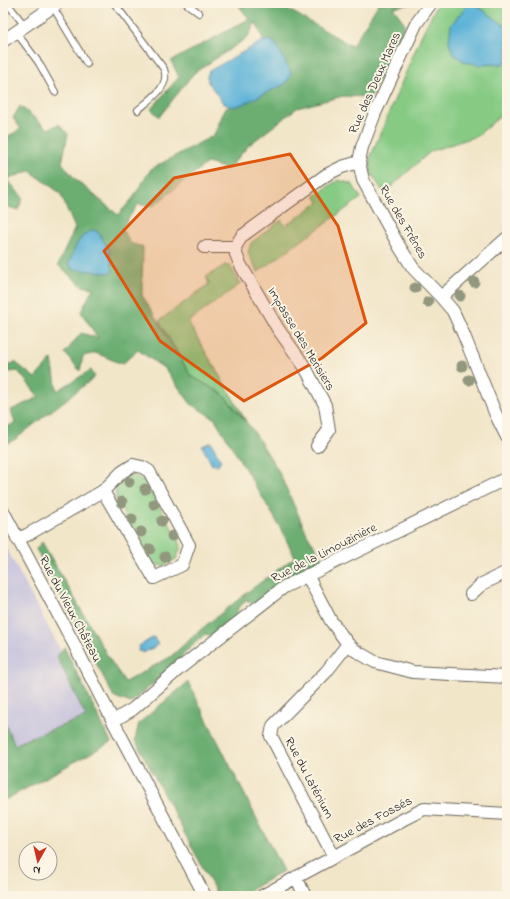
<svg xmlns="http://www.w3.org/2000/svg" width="510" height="899" font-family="'Indie Flower',sans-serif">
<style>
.industrial{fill:#c4c0db}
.green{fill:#86ca84;stroke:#517350}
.forest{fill:#6cae72;stroke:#446547}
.water{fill:#5bb2d8;stroke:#3c677a}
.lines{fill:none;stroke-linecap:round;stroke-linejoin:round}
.lane-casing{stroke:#676359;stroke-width:8}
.street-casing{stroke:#676359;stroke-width:14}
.lane{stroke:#fff;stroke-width:6}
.street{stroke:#fff;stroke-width:12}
.tree{fill:#91987e}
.marked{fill:#de560d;fill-opacity:0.2;stroke:#de560d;stroke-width:3;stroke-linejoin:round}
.labels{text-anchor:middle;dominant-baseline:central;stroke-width:4;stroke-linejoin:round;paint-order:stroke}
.street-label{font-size:13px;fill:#1c1c1c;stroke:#fcf5e5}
</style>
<rect width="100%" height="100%" fill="#fcf5e5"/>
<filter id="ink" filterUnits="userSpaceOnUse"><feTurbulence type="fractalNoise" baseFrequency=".025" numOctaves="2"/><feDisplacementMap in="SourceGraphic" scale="8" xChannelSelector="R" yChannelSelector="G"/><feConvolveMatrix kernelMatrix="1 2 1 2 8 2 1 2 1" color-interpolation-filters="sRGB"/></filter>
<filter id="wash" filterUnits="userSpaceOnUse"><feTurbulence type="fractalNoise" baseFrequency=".012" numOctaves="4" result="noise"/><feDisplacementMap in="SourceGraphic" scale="16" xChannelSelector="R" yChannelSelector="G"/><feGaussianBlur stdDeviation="0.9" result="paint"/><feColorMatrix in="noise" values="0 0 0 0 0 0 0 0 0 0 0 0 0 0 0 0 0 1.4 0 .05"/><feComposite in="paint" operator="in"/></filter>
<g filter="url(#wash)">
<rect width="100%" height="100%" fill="#f2e6c9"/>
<path class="industrial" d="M3 542 97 719 3 771Z"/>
<path class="green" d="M438 3H507V110L477 136 431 151 384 193 371 173 370 158 422 34Z
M338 180 352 184 361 198 258 272 248 253 251 243 281 220 285 226 319 202 315 196Z
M225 265 230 266 240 284 188 322 246 421 223 394 191 376 159 321 209 284 206 277Z
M132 475 144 480 179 540 181 547 176 559 163 566 153 564 116 501C115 485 117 482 132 475Z"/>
<path class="forest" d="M237 3H252L284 7 352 46 379 3H418L393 7 405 24 370 97 343 96 297 108 249 145 228 169 207 163 152 207 138 204 122 228 130 243 143 247 142 295 191 376 223 394 252 429 278 470 307 534 323 559 297 573 254 604 247 600 238 608 236 617 211 636 205 634 182 655 180 660 131 703 114 697 36 549 42 542 110 660 125 682 170 657 205 626 253 588 295 557 276 520 215 419 191 404 165 369 138 350 122 364 96 353 83 356 80 371 65 353 81 333 98 338 81 312 93 288 82 286 58 265 75 228 60 193 30 171 7 179 23 198 18 210 3 205V139L21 129 13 118 20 106 48 129 59 124 68 134 62 163 75 179 118 215 133 198 151 169 214 135 225 109 283 76 266 48 256 22 247 38 194 73 159 117 151 109 179 77 171 61 249 19Z
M52 359 57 391 91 370 95 377 14 440 3 445V429L15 423 11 410 39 397 18 371 10 372 4 368 15 362 35 378Z
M64 647 111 742 3 801V719L15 745 31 737 86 717 57 657Z
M188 682 283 871 240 896H218L135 740 139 723Z"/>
<path class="water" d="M469 3H473L507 27V61L502 64 480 65 465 62 453 54 449 42 451 25Z
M270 40 276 44 291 73 290 77 285 84 241 105 231 107 223 103 208 82 207 76 209 71 261 42Z
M94 230 97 231 109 249 113 272 109 273 72 269 69 263C75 249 78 234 94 230Z
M211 442 221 461 219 462V464L218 466 214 464 212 465 202 446Z
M154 637 158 645 143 653 142 652 138 651 139 646Z"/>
</g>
<g filter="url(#ink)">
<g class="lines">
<defs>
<path id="lane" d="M7 3 25 26
M114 3 164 69C171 87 149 100 138 110
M186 3 199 13
M53 7 87 64
M16 32 39 63 55 92"/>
<path id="street" d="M431 3 416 24 375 113 362 147 359 162 363 180 399 246 413 268 441 297 453 311 463 333 496 415 507 437
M3 41 58 3
M204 247H235
M235 247 236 254 240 264 278 329 305 367 325 405 329 430 317 446
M235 247 242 236 326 175 342 167 359 162
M441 297 507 238
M133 465 142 467 149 471 189 545 182 565 154 578 103 491 122 472Z
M3 511 74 644 113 721 205 896
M17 539 27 535 103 491
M307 575 331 621 348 644 356 651 375 662 413 672 507 677
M471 594 482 584 507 572
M113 721 133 709 180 668 284 587 507 478
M334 857 271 736 273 726 326 672 348 644
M296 877 305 896
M262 896 404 819 424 809 507 814"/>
</defs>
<use href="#lane" class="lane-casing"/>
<use href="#street" class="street-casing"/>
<use href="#lane" class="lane"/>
<use href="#street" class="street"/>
</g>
<g class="tree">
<circle cx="474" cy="282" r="5.5"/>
<circle cx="415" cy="288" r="5.5"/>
<circle cx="460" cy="296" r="5.5"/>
<circle cx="428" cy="302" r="5.5"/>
<circle cx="462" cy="366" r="5.5"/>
<circle cx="469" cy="380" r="5.5"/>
<circle cx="129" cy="482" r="5.5"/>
<circle cx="145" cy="489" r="5.5"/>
<circle cx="122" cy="502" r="5.5"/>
<circle cx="154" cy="504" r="5.5"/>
<circle cx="132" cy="519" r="5.5"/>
<circle cx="162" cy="521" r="5.5"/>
<circle cx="141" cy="532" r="5.5"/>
<circle cx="172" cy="536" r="5.5"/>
<circle cx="150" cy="549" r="5.5"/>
<circle cx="165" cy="557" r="5.5"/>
</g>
</g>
<path class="marked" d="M290 154 338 226 366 323 322 358 244 401 160 341 104 251 174 178Z"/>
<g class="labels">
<g class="street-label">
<text transform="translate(375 83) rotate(-66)">Rue des Deux Mares</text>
<text transform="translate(403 222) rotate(60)">Rue des Frênes</text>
<text transform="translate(301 339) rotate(59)">Impasse des Merisiers</text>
<text transform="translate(324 553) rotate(-27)">Rue de la Limouzinière</text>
<text transform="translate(70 609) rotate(62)">Rue du Vieux Château</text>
<text transform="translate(309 778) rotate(62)">Rue du Laténium</text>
<text transform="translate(373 820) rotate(-28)">Rue des Fossés</text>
</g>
</g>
<rect width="510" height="899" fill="none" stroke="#fcf5e5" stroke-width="16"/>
<g transform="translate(38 861) rotate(188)"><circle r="19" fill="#fcf5e5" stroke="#a29e95"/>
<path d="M0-3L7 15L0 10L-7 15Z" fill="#c8321e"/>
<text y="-6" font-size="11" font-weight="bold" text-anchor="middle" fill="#1c1c1c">N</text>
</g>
</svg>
